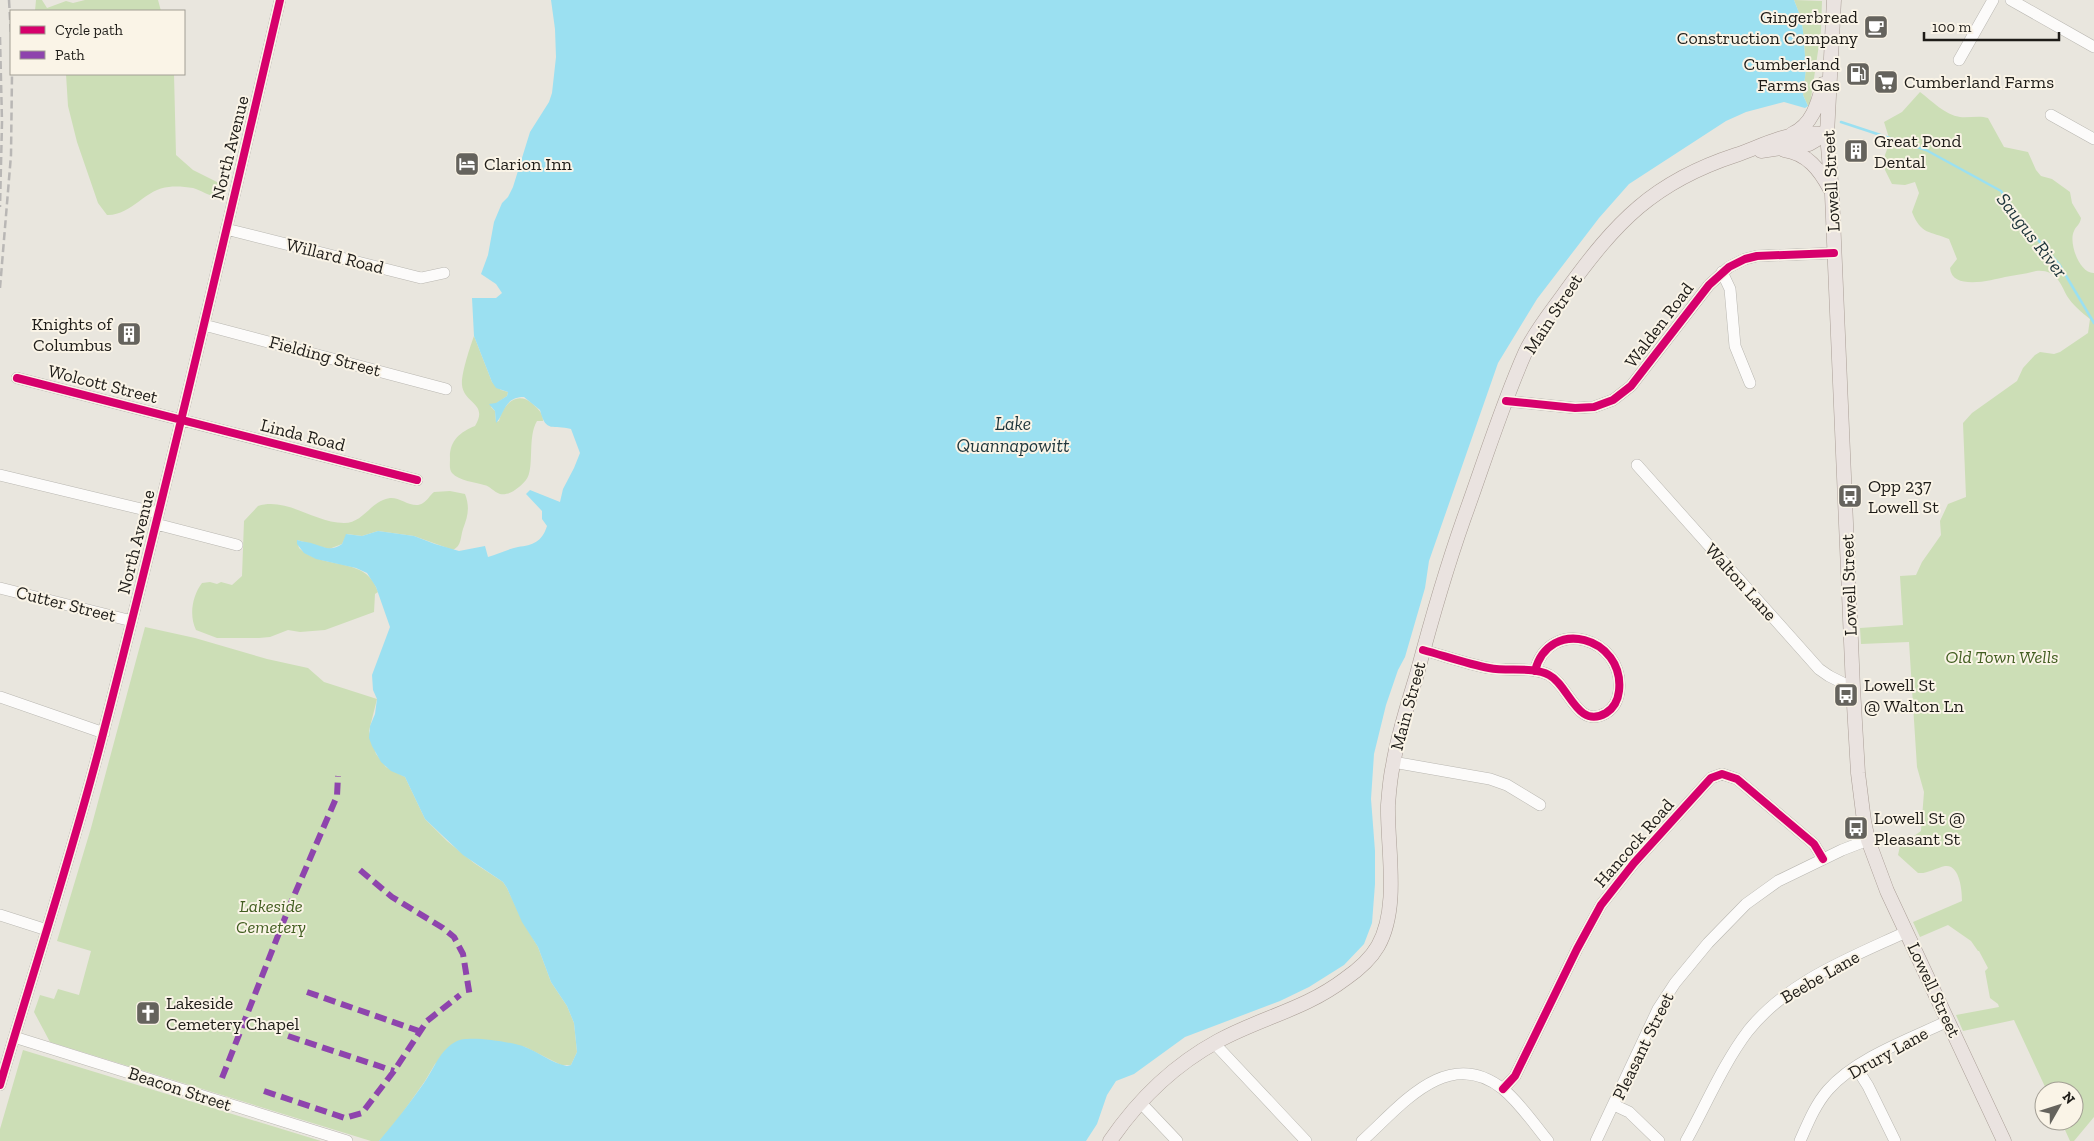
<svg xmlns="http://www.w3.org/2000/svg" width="2094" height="1141" font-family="'Zilla Slab',serif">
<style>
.green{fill:#ccdeb6}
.water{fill:#9be0f1}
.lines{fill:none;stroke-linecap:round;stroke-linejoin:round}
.stream{stroke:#9be0f1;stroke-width:2.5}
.minor-casing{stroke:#b9b7b1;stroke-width:12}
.major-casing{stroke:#aa9e96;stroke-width:15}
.minor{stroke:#fcfbfa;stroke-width:11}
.major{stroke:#eae3e0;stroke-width:14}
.rail{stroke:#b9b7b5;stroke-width:2.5;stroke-dasharray:8 4;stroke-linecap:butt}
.quiet{stroke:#8e44ad;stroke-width:6;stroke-dasharray:12 6;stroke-linecap:butt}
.cycleway-casing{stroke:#faf4e7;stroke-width:11}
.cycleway{stroke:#d6006c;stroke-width:8}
.labels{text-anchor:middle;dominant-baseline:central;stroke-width:4;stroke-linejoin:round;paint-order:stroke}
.poi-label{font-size:18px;fill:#1e1c18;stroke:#faf4e7;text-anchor:start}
.street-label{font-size:18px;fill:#1e1c18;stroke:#faf4e7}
.park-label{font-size:18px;font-style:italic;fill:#425e21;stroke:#faf4e7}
.water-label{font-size:19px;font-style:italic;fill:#1d343a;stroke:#faf4e7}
</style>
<rect width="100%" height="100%" fill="#e9e6de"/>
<path class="green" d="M36 0H42L47 8 66 1 73 3 85 0H158L161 11H35Z
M1794 0 1822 1 1821 31 1810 105 1808 106 1803 95 1806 68 1803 31 1801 18Z
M66 74H174L176 155 193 170 221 184 224 187 223 195C212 199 203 191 193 188 186 187 176 186 169 187 146 188 131 216 107 215L98 203 77 142 68 106Z
M1920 92C1932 101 1945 115 1960 117 1970 118 1979 115 1988 118L2004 147 2028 152 2036 170 2041 176 2052 179 2070 192 2072 203 2081 218C2080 225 2076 226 2074 231 2068 243 2080 274 2094 273V1117L2074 1141H2070L2061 1121H2074V1091H2047L2014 1020 1963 1031 1956 1015 1999 1007 1998 1004 1990 998 1985 971 1988 968 1979 951H1978L1971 941 1948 925 1920 937 1913 922 1962 901C1962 891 1960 864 1945 866 1936 868 1927 874 1918 873L1898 855 1900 846 1921 831 1924 792 1917 767 1909 642 1861 644 1860 628 1903 625 1900 576 1916 575 1922 562 1941 535 1940 521 1948 504 1966 497 1963 423 1972 413 2017 381 2023 368 2035 355 2040 352 2054 354 2060 352 2088 333 2090 319C2082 313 2072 304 2067 296 2060 282 2055 269 2036 271 2026 274 2015 275 2005 277 1992 280 1952 291 1950 268L1957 259 1949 239C1930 231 1921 235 1912 212L1919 193 1915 182 1905 185 1892 184 1885 170V155L1890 141 1884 122 1902 112Z
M474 336 492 382 501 390 508 392 507 396 491 407 495 411 496 422 499 421C503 404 517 390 533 404 539 410 543 413 543 421H537C527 437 535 469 526 480 520 487 510 496 500 494 494 492 490 486 484 485 475 482 459 481 452 473 449 469 450 464 450 459 449 441 460 432 475 426 489 403 464 404 462 385 461 374 470 347 474 336Z
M450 491 465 494C470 507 468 516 463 529 460 538 462 545 453 550L414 536 378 531 362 536 347 534 342 544 329 549 297 540 299 548C323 571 367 555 378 592L375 594 374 612 325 630 300 632 288 630 270 637 259 638H217L196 630C189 616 192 596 202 583L210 582 217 584 221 582 232 585 242 576 244 521 258 506C287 497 315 523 344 523 364 523 370 501 390 498 401 497 413 510 423 503 427 501 430 495 434 492Z
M145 627 195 638 267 659 308 668 324 682 377 699 369 731 376 754 386 767 405 777 425 819 447 841 474 863 503 882 507 888 523 922 538 947 551 982 567 1006 574 1023 577 1052 571 1065H561L525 1047 476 1039 435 1064 425 1081 394 1125 379 1141H371L50 1042 34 1012 40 995 54 999 58 989 79 995 91 951 57 941 91 828Z
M23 1050 321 1141H0V1129Z"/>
<path class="water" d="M551 0H1794L1801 18 1803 31 1806 68 1803 95 1808 106 1805 108 1784 102 1746 112 1726 121 1629 184 1599 218 1537 299 1498 363 1429 561 1425 588 1405 657 1398 670 1386 705 1374 754 1371 799 1375 851V884L1372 923 1364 944 1344 965 1309 987 1280 1001 1185 1037 1134 1074 1116 1081 1107 1095 1097 1124 1086 1141H379C395 1122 410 1103 424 1083 434 1069 440 1049 457 1041 468 1035 513 1042 525 1047 539 1052 551 1063 567 1066L571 1065 577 1052 574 1023 567 1006 551 982 538 947 522 922 507 888 503 882 463 855 425 819 405 777 391 771 381 762 372 746 369 738 370 726 375 714 377 699 373 690 372 675 390 627 376 587 367 573 356 568 316 559 304 553 297 544V540C303 542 309 542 314 544 325 547 331 552 342 544L346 534 362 536 378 531 414 536 435 544 459 551 485 546 488 557C498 554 508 549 518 547 533 545 542 542 547 526L542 519V511L526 494 530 490 560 502 563 489 574 468 580 453 571 429C553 424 546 434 540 410L524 397C504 397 505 413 496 423L495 411 489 404 496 403 507 396 508 392 496 388 492 382 474 336 472 298H496L502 293 496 284 481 274 488 255 494 222 502 203 508 197 513 187 530 132 549 102 552 93 556 57 555 29Z"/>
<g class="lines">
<path class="stream" d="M1841 122 1926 150 2001 191 2026 226 2059 264 2094 323"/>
<defs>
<path id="minor" d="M2011 0 2094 47
M1959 60 1993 0
M2051 115 2094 139
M226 229 421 278 444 273
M1722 272 1730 289 1735 346 1750 383
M204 325 446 389
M17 378 417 480
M1506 401 1575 408 1594 407 1613 400 1631 386 1709 285 1729 267 1745 259 1757 256 1834 253
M1637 465 1819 669 1829 676 1853 688
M0 475 158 513
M156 524 237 545
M0 588 132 621
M1423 650C1445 656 1467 664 1489 668 1508 672 1532 666 1549 675 1569 685 1577 730 1606 713 1614 708 1618 700 1619 691 1625 637 1549 616 1535 671
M0 697 104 733
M1393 762 1490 779 1507 785 1540 805
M0 915 47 930
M14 1037 347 1141
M1214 1043 1306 1141
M1856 1067 1868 1086 1895 1141
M0 1085C34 968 73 852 103 734 166 490 223 245 280 0
M1503 1089 1515 1076 1577 949 1601 905 1634 863 1711 778 1722 774 1737 779 1814 844 1823 859
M1140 1102 1177 1141
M1614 1105 1629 1112 1659 1141
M1362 1141C1401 1106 1447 1045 1503 1089 1520 1103 1534 1124 1548 1141
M1596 1141 1658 1009 1675 983 1708 943 1746 904 1778 881 1842 850 1868 840
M1686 1141C1706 1105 1723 1064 1748 1031 1788 981 1850 958 1906 932
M1800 1141C1808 1123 1815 1105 1828 1090 1856 1058 1910 1039 1948 1021"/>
<path id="major" d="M1834 0 1827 134 1832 194 1853 688 1858 773 1864 821 1868 840 1887 891 2004 1141
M1792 134C1812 125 1818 104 1823 84
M1784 150C1807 153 1820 170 1830 189
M1761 151 1809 144 1826 134
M1110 1141C1138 1100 1174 1065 1218 1041 1262 1017 1304 1010 1345 979 1358 970 1370 960 1378 946 1400 907 1387 848 1388 805 1389 792 1390 778 1393 765 1398 734 1408 704 1417 674 1431 621 1446 569 1464 518 1484 463 1501 407 1525 353 1535 331 1552 311 1566 291 1616 222 1653 182 1736 155 1759 147 1782 135 1807 133 1813 133 1820 134 1827 134"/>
</defs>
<use href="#minor" class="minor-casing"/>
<use href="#major" class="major-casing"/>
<use href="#minor" class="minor"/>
<use href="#major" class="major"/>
<path class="rail" d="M9 0 11 36
M0 37 2 122 0 207
M0 288 11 155 12 74"/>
<path class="quiet" d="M360 870 392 897 443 928 454 937 463 954 470 997
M307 992 419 1031
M288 1036 394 1071
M222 1078 290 905 337 796 338 776
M264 1091 345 1118 362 1113 394 1071 427 1021 460 995"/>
<defs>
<path id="cycleway" d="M17 378 417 480
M1506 401 1575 408 1594 407 1613 400 1631 386 1709 285 1729 267 1745 259 1757 256 1834 253
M1423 650C1445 656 1467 664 1489 668 1508 672 1532 666 1549 675 1569 685 1577 730 1606 713 1614 708 1618 700 1619 691 1625 637 1549 616 1535 671
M0 1085C34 968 73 852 103 734 166 490 223 245 280 0
M1503 1089 1515 1076 1577 949 1601 905 1634 863 1711 778 1722 774 1737 779 1814 844 1823 859"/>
</defs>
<use href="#cycleway" class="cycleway-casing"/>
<use href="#cycleway" class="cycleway"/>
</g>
<defs>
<symbol id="cafe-square" viewBox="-11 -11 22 22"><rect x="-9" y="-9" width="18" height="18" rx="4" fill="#65635d" stroke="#faf4e7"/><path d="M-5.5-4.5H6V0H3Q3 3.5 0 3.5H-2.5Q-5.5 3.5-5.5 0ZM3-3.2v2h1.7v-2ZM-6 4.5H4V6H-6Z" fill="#fff"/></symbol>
<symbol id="fuel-square" viewBox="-11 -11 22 22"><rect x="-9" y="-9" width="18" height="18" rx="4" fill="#65635d" stroke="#faf4e7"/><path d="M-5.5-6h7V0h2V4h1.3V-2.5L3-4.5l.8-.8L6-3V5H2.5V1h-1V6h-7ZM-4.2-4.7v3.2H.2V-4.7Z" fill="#fff"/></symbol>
<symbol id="supermarket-square" viewBox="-11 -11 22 22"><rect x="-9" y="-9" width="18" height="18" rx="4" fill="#65635d" stroke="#faf4e7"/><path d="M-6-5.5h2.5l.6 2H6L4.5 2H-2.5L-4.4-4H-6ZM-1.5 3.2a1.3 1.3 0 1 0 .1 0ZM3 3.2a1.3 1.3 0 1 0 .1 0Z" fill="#fff"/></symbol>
<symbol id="building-square" viewBox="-11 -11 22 22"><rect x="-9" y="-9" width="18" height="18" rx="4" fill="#65635d" stroke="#faf4e7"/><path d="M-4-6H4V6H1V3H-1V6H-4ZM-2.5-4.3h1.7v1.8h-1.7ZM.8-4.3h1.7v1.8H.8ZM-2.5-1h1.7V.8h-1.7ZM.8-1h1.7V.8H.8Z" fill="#fff"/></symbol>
<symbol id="hotel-square" viewBox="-11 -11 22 22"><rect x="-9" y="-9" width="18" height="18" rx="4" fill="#65635d" stroke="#faf4e7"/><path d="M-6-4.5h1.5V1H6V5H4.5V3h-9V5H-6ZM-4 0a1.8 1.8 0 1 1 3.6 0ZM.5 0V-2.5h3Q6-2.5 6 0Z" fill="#fff"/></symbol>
<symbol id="bus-square" viewBox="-11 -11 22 22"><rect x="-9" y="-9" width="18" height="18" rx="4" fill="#65635d" stroke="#faf4e7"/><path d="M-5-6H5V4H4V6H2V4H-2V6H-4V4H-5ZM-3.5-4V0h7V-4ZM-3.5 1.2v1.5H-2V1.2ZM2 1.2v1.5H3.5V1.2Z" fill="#fff"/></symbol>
<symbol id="church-square" viewBox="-11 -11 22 22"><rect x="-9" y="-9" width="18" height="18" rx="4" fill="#65635d" stroke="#faf4e7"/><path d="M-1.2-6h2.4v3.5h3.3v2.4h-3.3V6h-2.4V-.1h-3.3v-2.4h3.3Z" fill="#fff"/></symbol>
</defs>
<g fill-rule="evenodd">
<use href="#cafe-square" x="1862" y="13" width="28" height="28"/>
<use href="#fuel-square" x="1844" y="60" width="28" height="28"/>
<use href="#supermarket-square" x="1872" y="68" width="28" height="28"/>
<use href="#building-square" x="1842" y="137" width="28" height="28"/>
<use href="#hotel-square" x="453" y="150" width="28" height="28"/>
<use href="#building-square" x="115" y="320" width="28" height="28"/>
<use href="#bus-square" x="1836" y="482" width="28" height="28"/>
<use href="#bus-square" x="1832" y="681" width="28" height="28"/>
<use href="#bus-square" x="1842" y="814" width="28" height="28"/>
<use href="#church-square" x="134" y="999" width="28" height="28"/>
</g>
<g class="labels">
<g class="poi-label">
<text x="1858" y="17" text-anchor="end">Gingerbread<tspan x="1858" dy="21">Construction Company</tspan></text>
<text x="1840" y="64" text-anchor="end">Cumberland<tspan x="1840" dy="21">Farms Gas</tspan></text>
<text x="1904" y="82">Cumberland Farms</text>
<text x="1874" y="141">Great Pond<tspan x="1874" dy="21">Dental</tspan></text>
<text x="484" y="164">Clarion Inn</text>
<text x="112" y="324" text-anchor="end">Knights of<tspan x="112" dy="21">Columbus</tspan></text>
<text x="1868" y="486">Opp 237<tspan x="1868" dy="21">Lowell St</tspan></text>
<text x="1864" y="685">Lowell St<tspan x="1864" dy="21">@ Walton Ln</tspan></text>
<text x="1874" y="818">Lowell St @<tspan x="1874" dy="21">Pleasant St</tspan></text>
<text x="166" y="1003">Lakeside<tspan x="166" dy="21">Cemetery Chapel</tspan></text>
</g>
<g class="street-label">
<text transform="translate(230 148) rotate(-76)">North Avenue</text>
<text transform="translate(1831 181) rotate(-93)">Lowell Street</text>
<text transform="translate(335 256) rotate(14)">Willard Road</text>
<text transform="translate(1553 314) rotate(-57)">Main Street</text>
<text transform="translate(1659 325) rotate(-53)">Walden Road</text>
<text transform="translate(325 356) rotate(15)">Fielding Street</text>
<text transform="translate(103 384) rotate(14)">Wolcott Street</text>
<text transform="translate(303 435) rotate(14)">Linda Road</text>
<text transform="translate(136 542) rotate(-76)">North Avenue</text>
<text transform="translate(1741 582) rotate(48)">Walton Lane</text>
<text transform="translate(1849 585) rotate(-92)">Lowell Street</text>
<text transform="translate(66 604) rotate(14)">Cutter Street</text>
<text transform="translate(1408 706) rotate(-75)">Main Street</text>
<text transform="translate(1634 843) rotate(-49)">Hancock Road</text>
<text transform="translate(1820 977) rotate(-30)">Beebe Lane</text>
<text transform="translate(1934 990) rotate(65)">Lowell Street</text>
<text transform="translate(1643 1046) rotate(-64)">Pleasant Street</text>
<text transform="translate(1888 1053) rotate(-29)">Drury Lane</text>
<text transform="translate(180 1089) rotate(18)">Beacon Street</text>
</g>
<g class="park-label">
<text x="2002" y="657">Old Town Wells</text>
<text x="271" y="906">Lakeside<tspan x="271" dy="21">Cemetery</tspan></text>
</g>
<g class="water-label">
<text transform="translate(2032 235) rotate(52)">Saugus River</text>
<text x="1013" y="423">Lake<tspan x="1013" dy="22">Quannapowitt</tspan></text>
</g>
</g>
<rect x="10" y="10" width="175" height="65" fill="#faf4e7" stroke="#a29e94"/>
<rect x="20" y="26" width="25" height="8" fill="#d6006c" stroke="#a29e94"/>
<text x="55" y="35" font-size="15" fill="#1e1c18">Cycle path</text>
<rect x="20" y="51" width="25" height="8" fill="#8e44ad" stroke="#a29e94"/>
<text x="55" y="60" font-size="15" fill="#1e1c18">Path</text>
<g transform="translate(2059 1106) rotate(51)"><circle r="24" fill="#faf4e7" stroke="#a29e94"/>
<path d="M0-4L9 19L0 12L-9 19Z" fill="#65635d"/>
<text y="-8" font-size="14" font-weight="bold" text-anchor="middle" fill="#1e1c18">N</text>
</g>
<path d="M1924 32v8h135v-8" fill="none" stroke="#1e1c18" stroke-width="2.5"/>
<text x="1932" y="32" font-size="15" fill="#1e1c18" stroke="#faf4e7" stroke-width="4" paint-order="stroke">100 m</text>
</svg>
